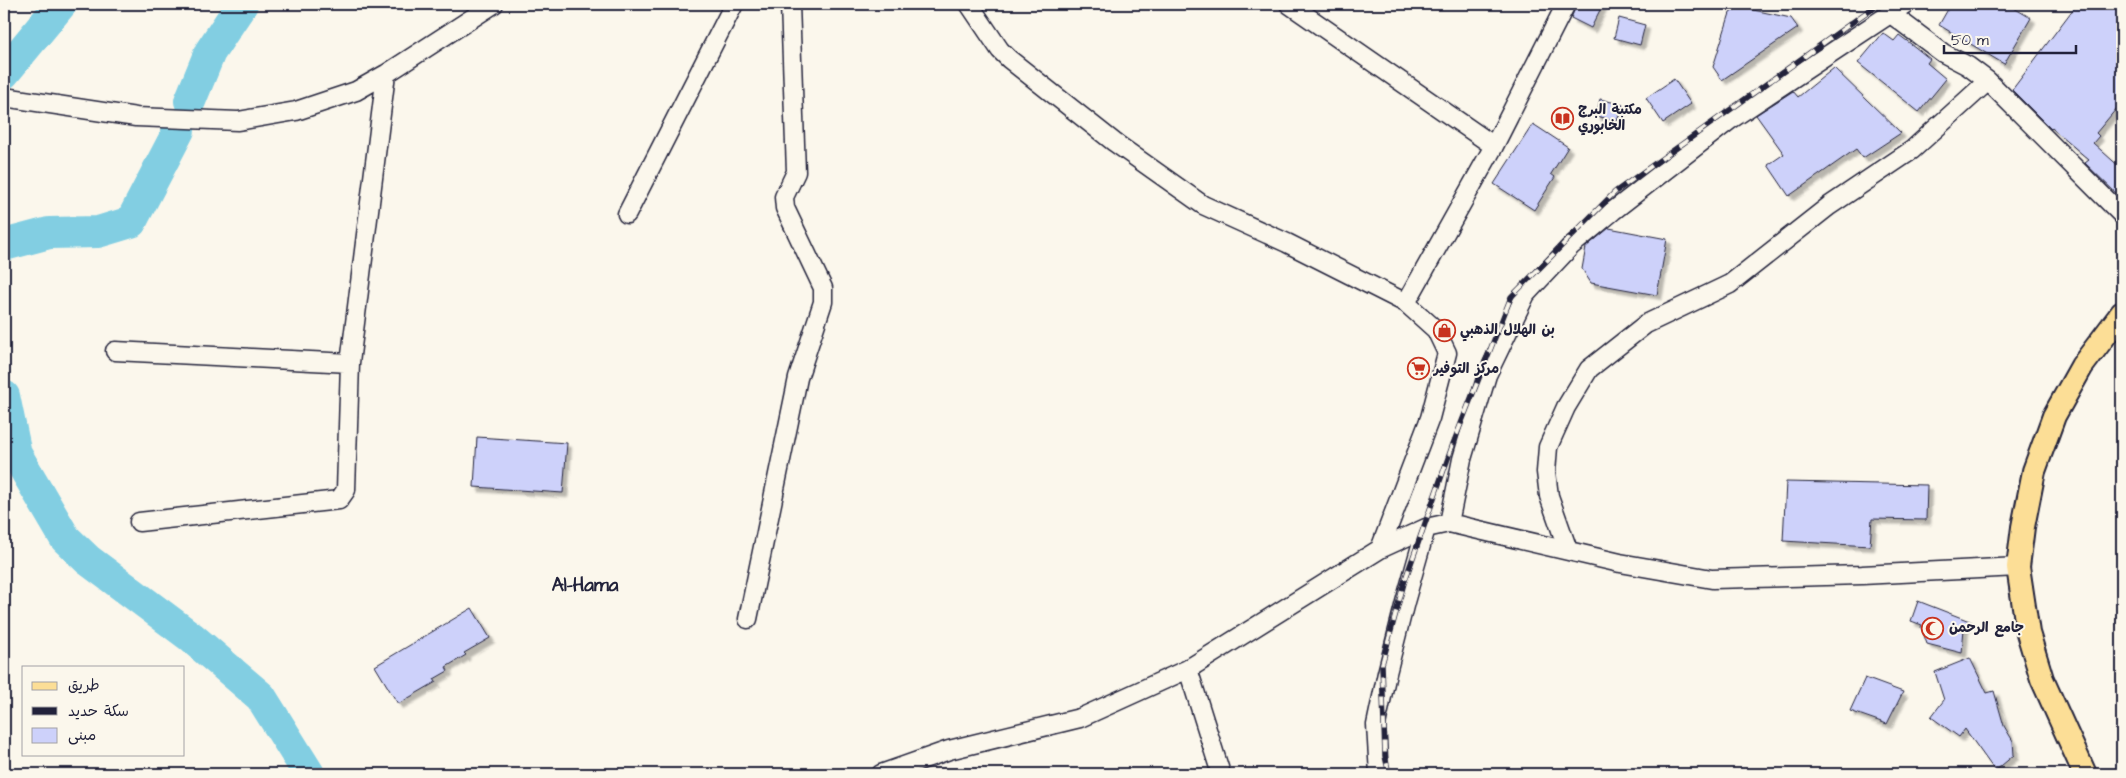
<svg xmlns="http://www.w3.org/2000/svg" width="2126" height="778" font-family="'Architects Daughter','Playpen Sans Arabic',sans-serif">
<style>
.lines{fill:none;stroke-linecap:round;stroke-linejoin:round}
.river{stroke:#82cee2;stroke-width:32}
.building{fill:#cdd1fa;stroke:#22223b;filter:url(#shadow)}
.minor-casing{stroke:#22223b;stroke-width:21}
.major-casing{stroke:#22223b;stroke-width:26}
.minor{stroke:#fbf7ec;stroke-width:18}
.major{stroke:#fcde96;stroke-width:22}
.rail-casing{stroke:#22223b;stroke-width:5.5}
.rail{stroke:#fbf7ec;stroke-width:4;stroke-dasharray:11;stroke-linecap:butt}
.labels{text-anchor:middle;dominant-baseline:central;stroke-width:4;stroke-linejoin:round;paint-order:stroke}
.poi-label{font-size:14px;font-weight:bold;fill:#22223b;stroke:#fbf7ec;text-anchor:start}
.district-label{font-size:19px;font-weight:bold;fill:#22223b;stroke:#fbf7ec}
</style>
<defs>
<filter id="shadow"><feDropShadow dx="4.5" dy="4.5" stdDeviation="1" flood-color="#0004"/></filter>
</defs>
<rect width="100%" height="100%" fill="#fbf7ec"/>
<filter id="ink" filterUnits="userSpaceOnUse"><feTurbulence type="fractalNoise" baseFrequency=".02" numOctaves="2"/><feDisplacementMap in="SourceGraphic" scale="10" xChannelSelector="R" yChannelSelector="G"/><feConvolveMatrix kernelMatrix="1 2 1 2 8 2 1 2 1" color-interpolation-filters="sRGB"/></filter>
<g filter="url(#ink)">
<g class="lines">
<path class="river" d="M4 73 61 4
M190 101 210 52 242 4
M4 245 49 233 98 232 131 222 179 130
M4 396 16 454 65 538 88 560 191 637 261 697 309 774"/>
</g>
<path class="building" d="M1577 4H1603L1591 28 1571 18Z
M1951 4H2007L2031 18 2004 64 1939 25Z
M2077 4H2122V102L2096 133 2099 136 2093 143 2122 169V199L2085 163 2089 160 2052 128 2051 129 2012 90Z
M1739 7 1791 18 1798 28 1722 80 1713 67 1730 13Z
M1619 18 1645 25 1640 45 1614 38Z
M1883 33 1894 41 1899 35 1915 47 1930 59 1927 63 1946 79 1919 112 1858 63Z
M1834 68 1901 133 1863 158 1856 149 1789 196 1768 165 1784 154 1756 115 1793 91 1798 97Z
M1674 79 1691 104 1663 123 1646 98Z
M1600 99 1623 105 1617 121 1596 116Z
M1533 124 1568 147 1551 174 1555 177 1534 210 1494 184Z
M1609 228 1667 239 1657 295 1591 283 1582 269 1586 247Z
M477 437 567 443 563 493 474 487Z
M1786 482 1927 485 1926 520 1872 519 1870 546 1783 541Z
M1918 601 1972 622 1964 628 1962 653 1927 644 1921 627 1922 625 1911 621Z
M472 608 490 638 464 653 466 655 446 667 448 671 434 679 436 682 398 704 375 666Z
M1970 658 1987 693 1994 691 2004 726 2013 741 2014 755 1995 771 1965 729 1959 737 1931 717 1944 700 1935 672Z
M1865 678 1903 692 1887 724 1850 711Z"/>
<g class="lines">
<defs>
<path id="minor" d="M1289 4 1494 146
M1891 14 1943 53 1968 66 1988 81
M4 97 136 117 238 121 296 111 356 91 386 74 494 4
M627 214 734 4
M1406 303 1494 146 1566 4
M115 351 350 363
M139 522 339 500 346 490 350 363 386 74
M1449 523 1462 459 1487 375 1526 294 1571 246 1613 211 1730 120 1905 4
M1380 549 1426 528 1449 523 1620 563 1712 579 1862 575 2018 567
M1568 550 1549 496 1546 472 1548 447 1566 407 1589 369 1646 324 1730 284 1829 206 1912 150 1988 81 2122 215
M748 619 798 378 823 302V288L785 208 784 197 796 172 790 4
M1188 669 1221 774
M881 774 949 750 1080 718 1188 669 1380 549 1430 418 1447 353 1436 330 1406 303 1287 243 1203 205 1114 142 1009 59 1000 50 969 4
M1379 774 1376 725 1387 673 1405 602 1426 528"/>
<path id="major" d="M2085 774 2042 679 2028 633 2018 567 2023 527 2034 471 2054 416 2082 366 2122 313"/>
</defs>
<use href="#minor" class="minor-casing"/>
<use href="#major" class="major-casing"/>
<use href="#minor" class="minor"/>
<use href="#major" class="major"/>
<defs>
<path id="rail" d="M1389 774 1385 756 1382 664 1404 583 1453 444 1511 297 1615 192 1878 4"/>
</defs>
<use href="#rail" class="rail-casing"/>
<use href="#rail" class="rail"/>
</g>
</g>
<defs>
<symbol id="library-ring" viewBox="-11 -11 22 22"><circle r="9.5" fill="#fbf7ec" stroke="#c8321e" stroke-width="1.5"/><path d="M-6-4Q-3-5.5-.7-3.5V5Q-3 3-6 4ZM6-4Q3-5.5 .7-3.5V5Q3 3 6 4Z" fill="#c8321e"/></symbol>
<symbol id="shop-ring" viewBox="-11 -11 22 22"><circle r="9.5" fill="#fbf7ec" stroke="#c8321e" stroke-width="1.5"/><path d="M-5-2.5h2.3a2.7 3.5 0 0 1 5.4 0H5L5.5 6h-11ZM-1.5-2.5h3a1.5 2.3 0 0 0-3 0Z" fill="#c8321e"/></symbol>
<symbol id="supermarket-ring" viewBox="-11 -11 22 22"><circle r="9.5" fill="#fbf7ec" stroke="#c8321e" stroke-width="1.5"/><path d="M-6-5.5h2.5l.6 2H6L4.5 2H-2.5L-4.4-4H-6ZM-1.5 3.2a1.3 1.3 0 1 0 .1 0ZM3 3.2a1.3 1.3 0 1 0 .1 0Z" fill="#c8321e"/></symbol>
<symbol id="mosque-ring" viewBox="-11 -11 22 22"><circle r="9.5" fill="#fbf7ec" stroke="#c8321e" stroke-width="1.5"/><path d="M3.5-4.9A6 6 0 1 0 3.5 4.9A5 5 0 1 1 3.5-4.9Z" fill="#c8321e"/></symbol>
</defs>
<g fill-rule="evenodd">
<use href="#library-ring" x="1550" y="106" width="25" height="25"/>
<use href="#shop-ring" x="1432" y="318" width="25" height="25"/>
<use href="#supermarket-ring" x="1406" y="356" width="25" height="25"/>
<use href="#mosque-ring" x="1920" y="616" width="25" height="25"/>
</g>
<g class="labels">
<g class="poi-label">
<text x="1578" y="110">مكتبة البرج<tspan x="1578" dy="16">الخابوري</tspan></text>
<text x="1460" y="330">بن الهلال الذهبي</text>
<text x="1434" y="369">مركز التوفير</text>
<text x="1949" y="628">جامع الرحمن</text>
</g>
<g class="district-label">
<text x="585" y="585">Al-Hama</text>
</g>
</g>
<rect width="2126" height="778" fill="none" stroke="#fbf7ec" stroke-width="20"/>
<rect x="10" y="10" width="2106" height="758" fill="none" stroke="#22223b" stroke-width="2" filter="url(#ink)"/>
<rect x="22" y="666" width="162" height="90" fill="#fbf7ec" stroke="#a4a2a5"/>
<rect x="32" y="682" width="25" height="8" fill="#fcde96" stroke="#a4a2a5"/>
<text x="68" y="690" font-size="15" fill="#22223b">طريق</text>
<rect x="32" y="707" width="25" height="8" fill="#22223b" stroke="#a4a2a5"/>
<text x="68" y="716" font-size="15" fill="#22223b">سكة حديد</text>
<rect x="32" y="728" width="25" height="15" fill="#cdd1fa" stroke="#a4a2a5"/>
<text x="68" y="740" font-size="15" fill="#22223b">مبنى</text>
<path d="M1944 45v8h132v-8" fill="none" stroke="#22223b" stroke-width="2.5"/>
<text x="1951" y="45" font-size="15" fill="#22223b" stroke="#fbf7ec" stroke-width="4" paint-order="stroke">50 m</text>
</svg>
